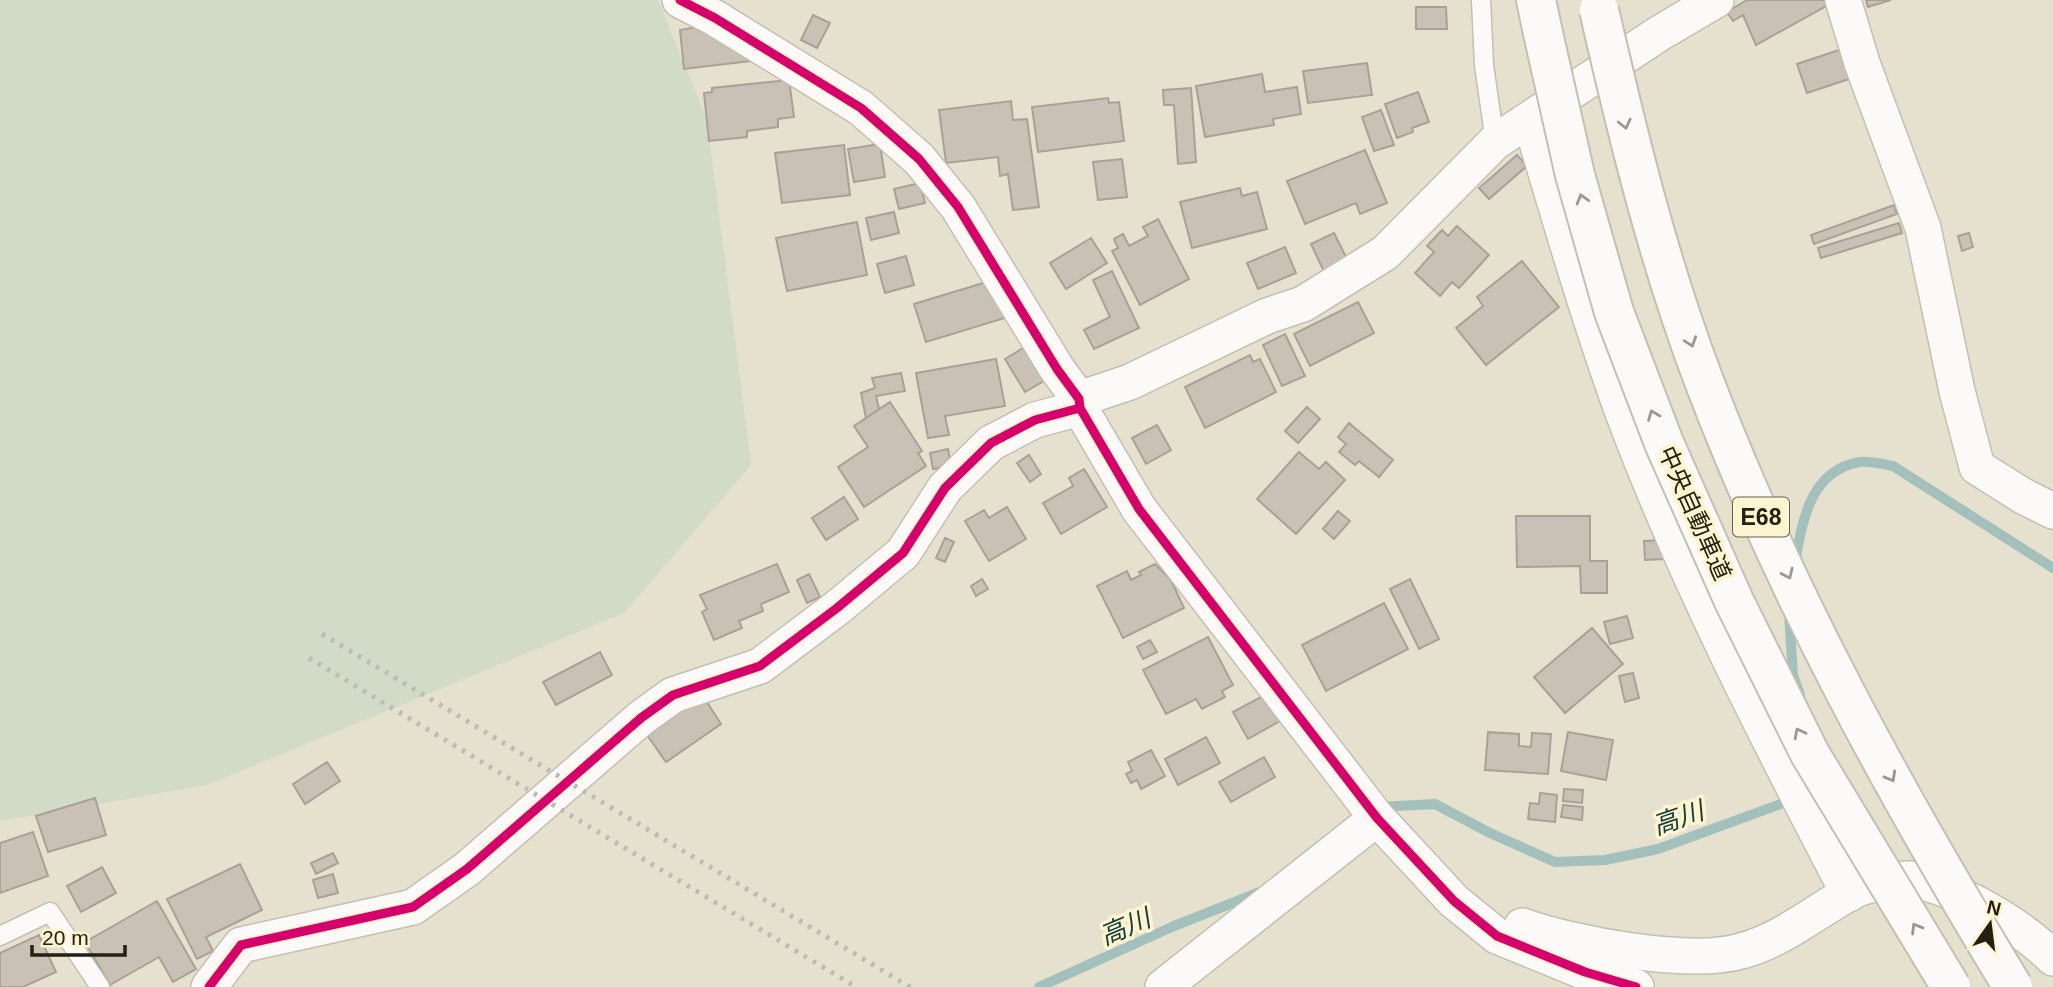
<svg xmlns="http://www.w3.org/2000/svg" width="2053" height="987" font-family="Helvetica,'Noto Sans JP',sans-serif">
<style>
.green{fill:#d2dac8}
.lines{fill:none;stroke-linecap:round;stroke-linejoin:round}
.stream{stroke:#a4c0bc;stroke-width:10}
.building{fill:#c9c0b6;stroke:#aaa196;stroke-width:2}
.lane-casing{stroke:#c3c0b0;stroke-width:21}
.street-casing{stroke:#c3c0b0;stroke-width:38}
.highway-casing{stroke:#c3c0b0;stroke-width:42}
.lane{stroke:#fbfaf8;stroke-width:18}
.street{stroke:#fbfaf8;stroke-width:35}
.highway{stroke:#fbfaf8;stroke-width:38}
.rail{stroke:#bcbbb6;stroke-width:5;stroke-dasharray:3.5 7;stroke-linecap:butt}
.highway-bridge-casing{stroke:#c3c0b0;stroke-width:42;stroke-linecap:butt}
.highway-bridge{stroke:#fbfaf8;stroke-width:38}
.cycleway-casing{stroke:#fef4d0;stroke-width:13}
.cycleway{stroke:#d6006c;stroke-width:9}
.oneway{stroke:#9a9891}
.labels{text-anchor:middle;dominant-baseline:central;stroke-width:7;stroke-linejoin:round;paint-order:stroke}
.shield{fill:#fef4d0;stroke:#65604c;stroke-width:2}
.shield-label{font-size:23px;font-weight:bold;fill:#242013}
.street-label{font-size:24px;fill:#242013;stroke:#fef4d0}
.water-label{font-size:26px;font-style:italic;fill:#123c3e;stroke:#fef4d0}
</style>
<rect width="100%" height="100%" fill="#e6e1ce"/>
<path class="green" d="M0 0H658L707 120 751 465 624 613 207 785 0 821Z"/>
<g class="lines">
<path class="stream" d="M1795 564C1802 521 1810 470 1860 462 1870 461 1882 464 1893 466L2053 568
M1789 613 1793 675 1800 695
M1379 807 1435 804 1490 833 1555 862 1605 860 1658 849 1789 801 1791 798
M1039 987 1174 926 1260 892"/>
</g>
<path class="building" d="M1747 0H1826L1828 5 1756 45 1743 15 1733 21 1727 12Z
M1866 0H1891L1868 7Z
M1416 7H1446L1447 29H1416Z
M813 15 830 23 817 48 801 40Z
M708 25 751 61 684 69 680 30Z
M1842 49 1852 78 1807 93 1797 64Z
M1367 63 1372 95 1308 103 1303 71Z
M1262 74 1265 92 1297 87 1301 114 1273 119 1274 125 1205 137 1196 86Z
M789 80 794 117 778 119V127L747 131V137L709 141 704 93 712 92V88Z
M1191 88 1196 162 1178 164 1174 105H1164L1163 90Z
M1418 92 1429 122 1412 128 1413 132 1397 138 1385 104Z
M1108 98 1109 103 1119 102 1124 141 1038 152 1032 107Z
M1011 101 1013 120 1027 119 1039 207 1013 210 1008 174 1000 176 998 157 946 163 939 110Z
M1381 110 1394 145 1374 151 1362 117Z
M880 144 885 177 854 182 848 149Z
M844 145 850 195 782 203 775 153Z
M1365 150 1387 203 1360 214 1356 203 1305 224 1287 181Z
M1517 155 1527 166 1489 199 1479 188Z
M1122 159 1127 197 1098 200 1093 162Z
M920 183 925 203 899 209 894 189Z
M1240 188 1242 196 1257 192 1267 229 1192 248 1180 202Z
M1894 205 1897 214 1814 244 1811 235Z
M894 212 899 233 871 240 866 218Z
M1158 219 1189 279 1140 305 1112 251 1118 248 1114 239 1123 234 1129 246 1148 236 1143 227Z
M857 222 867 275 787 291 776 238Z
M1899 223 1902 233 1821 258 1818 248Z
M1457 226 1489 255 1459 288 1452 282 1440 296 1415 273 1434 252 1427 246 1442 230 1448 236Z
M1334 233 1351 267 1327 278 1311 244Z
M1969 233 1973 247 1962 251 1958 236Z
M1091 238 1107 263 1066 289 1050 263Z
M1285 247 1296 273 1258 289 1247 263Z
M906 256 914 285 885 293 877 264Z
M1522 261 1559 307 1486 365 1456 328 1483 306 1477 297Z
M1112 271 1139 328 1094 349 1084 330 1110 317 1093 280Z
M990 281 1008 317 926 342 914 304Z
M1358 302 1374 333 1310 366 1294 334Z
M1285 334 1305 376 1282 386 1263 345Z
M1023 348 1044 381 1025 392 1005 359Z
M1250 355 1253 362 1260 359 1276 392 1205 428 1185 387Z
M996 359 1005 406 945 416 949 435 928 438 916 373Z
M901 373 905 391 876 396 879 409 866 418 861 393 875 388 872 378Z
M890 402 922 451 918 453 926 466 864 507 838 467 868 447 854 426Z
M1307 407 1320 419 1298 443 1285 431Z
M1349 423 1393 460 1379 477 1359 461 1355 465 1339 452 1346 444 1338 437Z
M1157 425 1171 450 1146 464 1132 438Z
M948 449 951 466 933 469 930 453Z
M1299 452 1319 469 1326 462 1345 480 1296 534 1257 499Z
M1029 455 1041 474 1030 482 1017 463Z
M1084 469 1107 507 1061 534 1043 503 1073 486 1069 478Z
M844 497 858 519 826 540 812 518Z
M1007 507 1026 539 989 561 965 521 984 510 989 518Z
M1338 511 1350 521 1334 539 1323 529Z
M1516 516H1590V561H1607V593H1581L1580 566 1517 567Z
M945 538 954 542 945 562 936 558Z
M1663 540 1664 559 1645 560 1644 541Z
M777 564 789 592 761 604 763 611 739 621 742 628 714 640 702 612 707 609 700 595Z
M1155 564 1171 580 1184 608 1123 638 1097 586 1127 571 1131 580 1141 575 1139 572Z
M809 574 820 597 807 603 797 580Z
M982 579 988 589 976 596 971 586Z
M1410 579 1439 639 1419 649 1390 589Z
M1384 603 1408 649 1326 691 1302 645Z
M1627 616 1633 638 1610 644 1604 622Z
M1592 628 1623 664 1565 713 1534 677Z
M1208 637 1233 685 1222 691 1225 697 1202 709 1196 699 1166 714 1143 670Z
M1150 640 1157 652 1143 659 1137 647Z
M600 652 612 675 556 705 543 682Z
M1633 673 1639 698 1625 702 1619 676Z
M703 696 721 724 666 762 647 735Z
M1261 697 1280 721 1248 739 1233 712Z
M1488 732 1519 734V746L1531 747 1532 733 1551 734 1548 774 1485 770Z
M1568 732 1613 740 1606 780 1561 771Z
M1206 737 1220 763 1178 785 1165 759Z
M1151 750 1165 776 1141 789 1137 780 1131 783 1126 774 1132 771 1128 762Z
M1264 757 1275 777 1231 802 1219 782Z
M327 762 340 781 305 804 293 784Z
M1564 789 1583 790 1582 803 1563 801Z
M1540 793 1557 795 1555 822 1528 819 1530 803 1539 804Z
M95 798 106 835 48 852 36 816Z
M1563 805 1583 807 1582 820 1561 817Z
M33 832 48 876 0 893V843Z
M333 853 338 863 316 874 311 863Z
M240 864 262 910 206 937 213 951 197 959 167 899Z
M102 867 116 893 81 912 67 886Z
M333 874 338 893 318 898 313 880Z
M157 901 196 969 173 982 159 957 110 985 85 942Z
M39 935 56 972 23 987H0V953Z"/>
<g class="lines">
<defs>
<path id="lane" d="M1481 0 1484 65 1495 142
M0 936 50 912 100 987"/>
<path id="street" d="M680 0 715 18 861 108 919 159 958 207 1057 369 1079 399 1080 408 1139 509 1377 818 1454 901 1497 936 1585 972 1636 987
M1843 0 1862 63 1923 228 1957 391 1977 467 2023 496 2053 511
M1530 119C1560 219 1589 320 1625 418 1687 582 1768 739 1849 894
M1079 399 1130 382 1267 316 1303 304 1385 253 1495 142 1660 33 1716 0
M1522 926C1572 944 1690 966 1741 951 1783 940 1816 911 1853 891 1862 886 1900 878 1910 879 1957 888 2019 924 2053 958
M209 987 241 945 413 907 467 869 641 718 673 695 760 666 837 608 903 553 945 488 991 443 1035 420 1080 408
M1163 987 1377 818"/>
<path id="highway" d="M1536 0 1543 33"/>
</defs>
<use href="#lane" class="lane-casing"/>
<use href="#street" class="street-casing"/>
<use href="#highway" class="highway-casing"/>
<use href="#lane" class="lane"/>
<use href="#street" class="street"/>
<use href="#highway" class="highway"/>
<path class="rail" d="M322 634 910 987
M309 658 856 987"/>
<defs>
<path id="highway-bridge" d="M1599 10C1628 136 1658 260 1704 381 1785 594 1895 793 2013 987
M1543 33 1575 175 1614 312 1664 443 1734 601 1810 754 1951 987"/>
</defs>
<use href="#highway-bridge" class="highway-bridge-casing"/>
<use href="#highway-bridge" class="highway-bridge"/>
<defs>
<path id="cycleway" d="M680 0 715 18 861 108 919 159 958 207 1057 369 1079 399 1080 408 1139 509 1377 818 1454 901 1497 936 1585 972 1636 987
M209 987 241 945 413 907 467 869 641 718 673 695 760 666 837 608 903 553 945 488 991 443 1035 420 1080 408"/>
</defs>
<use href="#cycleway" class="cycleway-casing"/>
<use href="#cycleway" class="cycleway"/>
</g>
<defs><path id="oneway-chevron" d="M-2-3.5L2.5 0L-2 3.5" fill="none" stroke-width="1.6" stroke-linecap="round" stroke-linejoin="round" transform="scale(1.75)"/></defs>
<g class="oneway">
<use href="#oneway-chevron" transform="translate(1625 124) rotate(77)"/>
<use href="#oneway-chevron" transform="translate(1582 199) rotate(-106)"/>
<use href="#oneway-chevron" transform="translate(1691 342) rotate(71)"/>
<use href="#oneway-chevron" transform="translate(1653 415) rotate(-111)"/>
<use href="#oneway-chevron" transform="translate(1788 574) rotate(65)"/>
<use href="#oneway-chevron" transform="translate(1799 733) rotate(-117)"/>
<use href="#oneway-chevron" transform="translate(1891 777) rotate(61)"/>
<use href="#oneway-chevron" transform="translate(1916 928) rotate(-121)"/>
</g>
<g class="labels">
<rect class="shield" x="1733" y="497.5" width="56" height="39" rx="5"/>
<g class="shield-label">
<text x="1761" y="517">E68</text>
</g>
<g class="street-label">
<text transform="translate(1695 513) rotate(66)">中央自動車道</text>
</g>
<g class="water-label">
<text transform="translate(1678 818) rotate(-19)">高川</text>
<text transform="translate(1125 927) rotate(-23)">高川</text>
</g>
</g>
<g transform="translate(1990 924) rotate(14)" stroke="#fef4d0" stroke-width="5" paint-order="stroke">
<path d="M0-5L12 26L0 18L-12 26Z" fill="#242013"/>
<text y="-10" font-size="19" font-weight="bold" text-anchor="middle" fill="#242013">N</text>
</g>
<path d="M32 945v10h93v-10" fill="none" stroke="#242013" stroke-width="3.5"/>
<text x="42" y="945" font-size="21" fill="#242013" stroke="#fef4d0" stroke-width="5" paint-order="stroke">20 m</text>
</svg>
